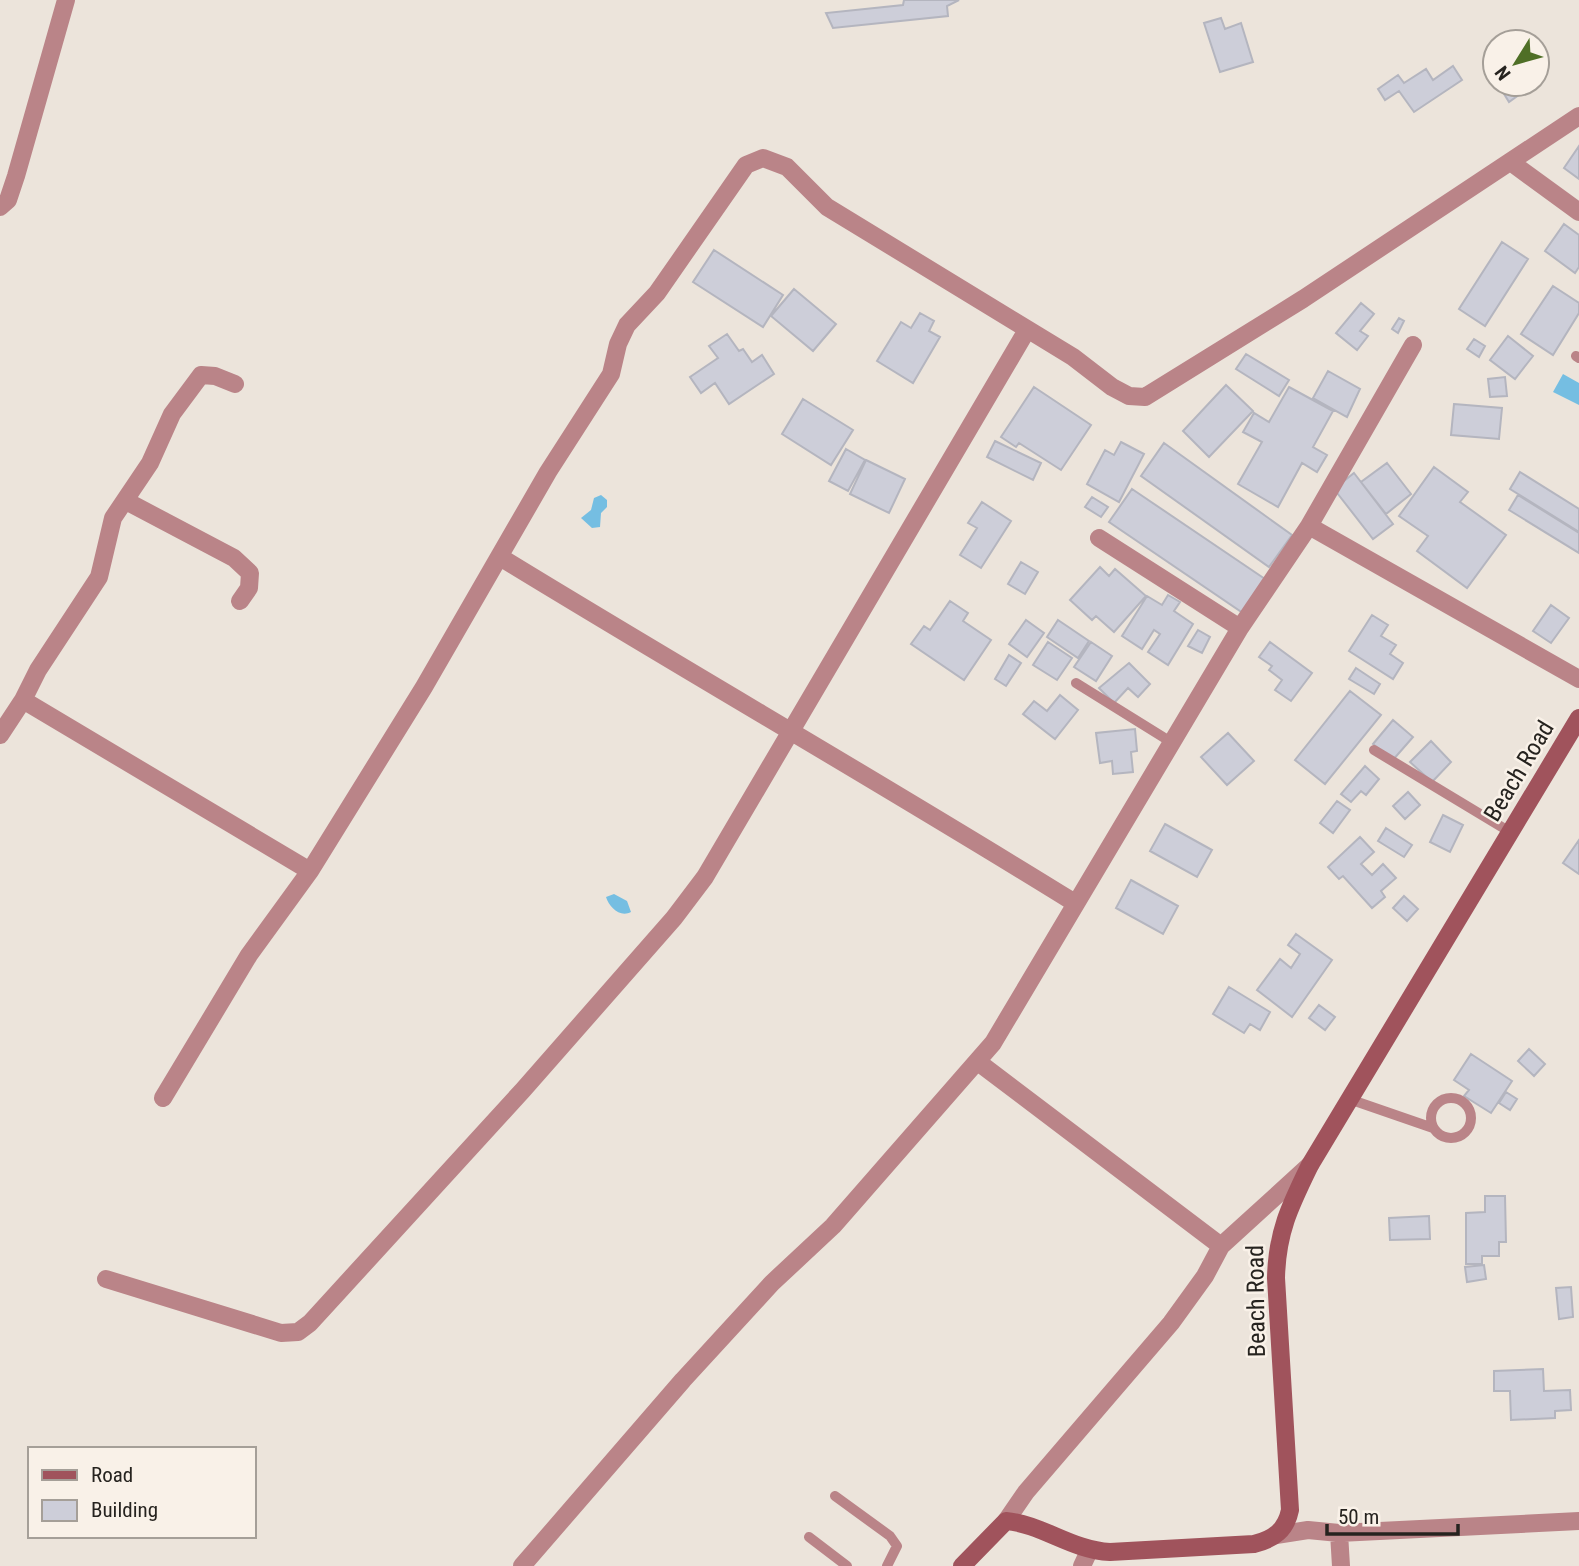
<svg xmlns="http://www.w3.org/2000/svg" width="1579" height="1566" viewBox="0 0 1579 1566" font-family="'Roboto Condensed',sans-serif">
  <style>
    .water { fill: #75bee2 }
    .building { fill: #cdced9; stroke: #b4b5bf; stroke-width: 2 }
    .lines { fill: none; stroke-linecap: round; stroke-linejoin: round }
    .lane { stroke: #ba8488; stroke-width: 10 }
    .street { stroke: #ba8488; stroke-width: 18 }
    .secondary { stroke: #a0535c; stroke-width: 18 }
    .labels { text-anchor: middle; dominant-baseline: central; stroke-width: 5; stroke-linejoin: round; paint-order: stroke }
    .street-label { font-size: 24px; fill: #26231f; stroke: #f9f1e8 }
  </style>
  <rect width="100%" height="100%" fill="#ece4db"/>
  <path class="water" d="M1563 374 1579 383V405L1553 392Z
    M601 495 607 500V507L601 513 600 527 592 528 581 518 591 510 594 498Z
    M614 894 627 901 631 912C620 918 609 907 606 897Z"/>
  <path class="building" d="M904 0H959L947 6 948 16 833 28 826 13 903 5Z
    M1221 18 1225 29 1241 23 1253 62 1220 72 1204 23Z
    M1453 66 1462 80 1414 112 1399 91 1385 100 1378 89 1398 75 1404 83 1426 69 1433 80Z
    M1498 84H1534L1509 102Z
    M1579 146V179L1564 168Z
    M1564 224 1579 235V267L1575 273 1545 251Z
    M1502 242 1528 259 1485 326 1459 309Z
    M714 250 783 295 763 327 693 282Z
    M1553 286 1579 303V313L1553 355 1521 334Z
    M794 289 836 324 813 351 771 316Z
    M1361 303 1374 314 1360 331 1368 336 1357 350 1336 333Z
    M920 313 934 321 929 331 940 337 913 383 877 361 901 322 911 328Z
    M1399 318 1404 321 1398 333 1392 329Z
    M727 334 739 351 743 349 752 362 762 355 774 374 729 404 715 383 701 393 690 377 718 358 709 346Z
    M1508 336 1533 356 1515 379 1490 360Z
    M1474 339 1485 346 1479 357 1467 349Z
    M1246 354 1289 380 1279 396 1236 369Z
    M1328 371 1360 389 1347 417 1313 398Z
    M1505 377 1507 396 1490 397 1488 379Z
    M1226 385 1253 411 1209 457 1183 431Z
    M1034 387 1091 425 1061 470 1019 443 1016 447 1001 437Z
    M1289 387 1333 411 1313 447 1327 455 1317 472 1302 463 1278 507 1238 484 1262 442 1243 432 1254 413 1269 422Z
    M803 399 853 430 831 465 782 434Z
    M1454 404 1502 408 1499 439 1451 435Z
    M995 441 1041 463 1033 480 987 457Z
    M1121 442 1144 454 1119 502 1087 484 1105 450 1114 455Z
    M1164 443 1292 535 1269 567 1141 476Z
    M846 449 865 460 848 491 829 481Z
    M866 460 905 479 889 513 850 494Z
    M1387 463 1411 494 1386 514 1361 482Z
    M1434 467 1468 492 1460 502 1506 535 1467 588 1417 551 1428 536 1399 516Z
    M1520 472 1579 509V532L1510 489Z
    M1354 473 1393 524 1373 539 1334 489Z
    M1132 489 1265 579 1243 613 1109 522Z
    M1518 495 1579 533V553L1509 510Z
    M1092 497 1108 507 1101 517 1085 507Z
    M982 502 1011 521 981 568 960 555 977 528 968 523Z
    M1021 562 1038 572 1025 594 1008 584Z
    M1100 567 1109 576 1115 569 1146 596 1114 632 1096 616 1092 620 1070 600Z
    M1168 595 1180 602 1174 611 1193 624 1168 665 1148 652 1160 634 1154 630 1142 649 1122 636 1147 596 1162 605Z
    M950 601 968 613 963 621 991 640 964 680 911 644 924 626 930 630Z
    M1551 605 1569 618 1551 643 1533 631Z
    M1372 615 1388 625 1381 636 1396 645 1390 654 1403 663 1393 679 1349 651Z
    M1026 620 1044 633 1027 657 1009 644Z
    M1058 620 1089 641 1078 658 1047 637Z
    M1198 630 1210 637 1202 653 1188 646Z
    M1048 642 1072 658 1057 680 1033 665Z
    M1091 642 1112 656 1096 681 1074 667Z
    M1270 642 1312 673 1291 701 1275 690 1282 680 1269 670 1272 666 1259 657Z
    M1009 655 1021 663 1006 686 995 679Z
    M1129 663 1150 684 1138 697 1128 688 1114 703 1099 688Z
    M1356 668 1380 684 1374 694 1349 679Z
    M1350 691 1381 715 1325 784 1295 760Z
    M1060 695 1078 710 1055 739 1023 714 1034 701 1047 711Z
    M1393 720 1413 737 1392 761 1373 744Z
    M1135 729 1137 751 1131 752 1133 772 1113 774 1112 761 1100 763 1096 733Z
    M1228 733 1254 761 1227 785 1201 757Z
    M1431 741 1451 762 1432 782 1410 762Z
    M1365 766 1379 779 1366 795 1361 791 1351 802 1341 794Z
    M1408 792 1420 805 1405 819 1393 806Z
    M1337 801 1350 810 1333 833 1320 823Z
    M1443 815 1463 825 1450 852 1430 842Z
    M1165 824 1212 850 1197 877 1150 851Z
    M1386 828 1412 845 1404 857 1378 841Z
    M1360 837 1374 852 1361 864 1372 875 1383 864 1396 878 1381 891 1385 897 1372 908 1343 876 1339 879 1328 867Z
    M1579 840V874L1563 863Z
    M1131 880 1178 906 1163 934 1116 908Z
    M1404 896 1418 909 1407 921 1393 908Z
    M1296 934 1332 960 1292 1017 1257 990 1280 959 1291 968 1300 954 1288 945Z
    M1229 987 1270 1012 1260 1030 1250 1024 1244 1033 1213 1014Z
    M1319 1005 1335 1017 1325 1030 1309 1018Z
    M1529 1049 1545 1064 1534 1076 1518 1061Z
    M1471 1054 1512 1081 1491 1113 1464 1096 1469 1090 1454 1080Z
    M1506 1092 1517 1099 1510 1110 1499 1103Z
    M1485 1196H1505L1506 1242H1499V1256H1482V1264H1466V1213L1485 1212Z
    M1429 1216 1430 1239 1390 1240 1389 1218Z
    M1484 1265 1486 1279 1467 1282 1465 1267Z
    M1571 1287 1573 1317 1559 1319 1556 1288Z
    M1543 1369 1544 1391 1570 1390 1571 1410 1555 1411V1418L1511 1420 1510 1391H1494V1371Z"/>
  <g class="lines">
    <path class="lane" d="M1576 356 1579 358
      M1076 683 1171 742
      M1374 750 1510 832
      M1431 1118a20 20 0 1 1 40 0a20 20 0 1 1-40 0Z
      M1349 1099 1433 1128
      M835 1496 890 1536 897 1546 887 1566
      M809 1537 847 1566"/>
    <path class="street" d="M1512 163 1579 212
      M0 207 8 200 16 176 66 0
      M126 501 234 558 250 573 249 588 240 601
      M1309 526 1579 679
      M1099 538 1240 628
      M500 557C691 674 885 785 1075 903
      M23 700 38 670 99 577 113 518 150 463 172 414 201 375 215 376 235 384
      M0 735 23 700 310 871
      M978 1062 1221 1246
      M163 1098 249 955 310 871 424 687 548 472 611 374 618 344 627 325 657 293 746 165 763 158 787 167 827 207 1073 357 1112 387 1129 396 1145 397 1303 299 1579 116
      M106 1279 281 1333 298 1332 310 1323 523 1090 674 918 705 877 1027 330
      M1006 1521 1026 1492 1171 1323 1205 1276 1221 1246 1310 1165
      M1339 1533 1341 1566
      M1276 1535 1308 1530 1339 1533 1579 1521
      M522 1566 683 1380 772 1283 833 1226 993 1043 1240 628 1309 526 1413 345
      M1082 1566 1089 1551"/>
    <path class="secondary" d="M962 1566 1006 1521C1042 1524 1071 1550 1110 1552L1254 1544C1274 1539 1286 1530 1290 1510L1276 1278C1277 1232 1290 1206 1310 1165L1579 718"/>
  </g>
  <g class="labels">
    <g class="street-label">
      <text transform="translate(1519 771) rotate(-59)">Beach Road</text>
      <text transform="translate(1256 1301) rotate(-91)">Beach Road</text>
    </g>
  </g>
  <rect x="28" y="1447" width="228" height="91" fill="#f9f1e8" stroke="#a59f98" stroke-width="2"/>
  <rect x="42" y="1470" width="35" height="10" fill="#a0535c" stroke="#a59f98" stroke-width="2"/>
  <text x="91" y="1482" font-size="21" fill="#26231f">Road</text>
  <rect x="42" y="1500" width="35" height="21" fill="#cdced9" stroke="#a59f98" stroke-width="2"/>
  <text x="91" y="1517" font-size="21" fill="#26231f">Building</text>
  <g transform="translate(1516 63) rotate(233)"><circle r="33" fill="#f9f1e8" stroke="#a59f98" stroke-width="2"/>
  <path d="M0-5L12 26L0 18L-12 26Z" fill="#4f6f26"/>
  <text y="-10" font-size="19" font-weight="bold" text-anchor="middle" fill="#26231f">N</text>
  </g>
  <path d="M1327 1524v10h131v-10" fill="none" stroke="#26231f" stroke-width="3.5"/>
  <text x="1338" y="1524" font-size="21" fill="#26231f" stroke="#f9f1e8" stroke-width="5" paint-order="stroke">50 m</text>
</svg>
